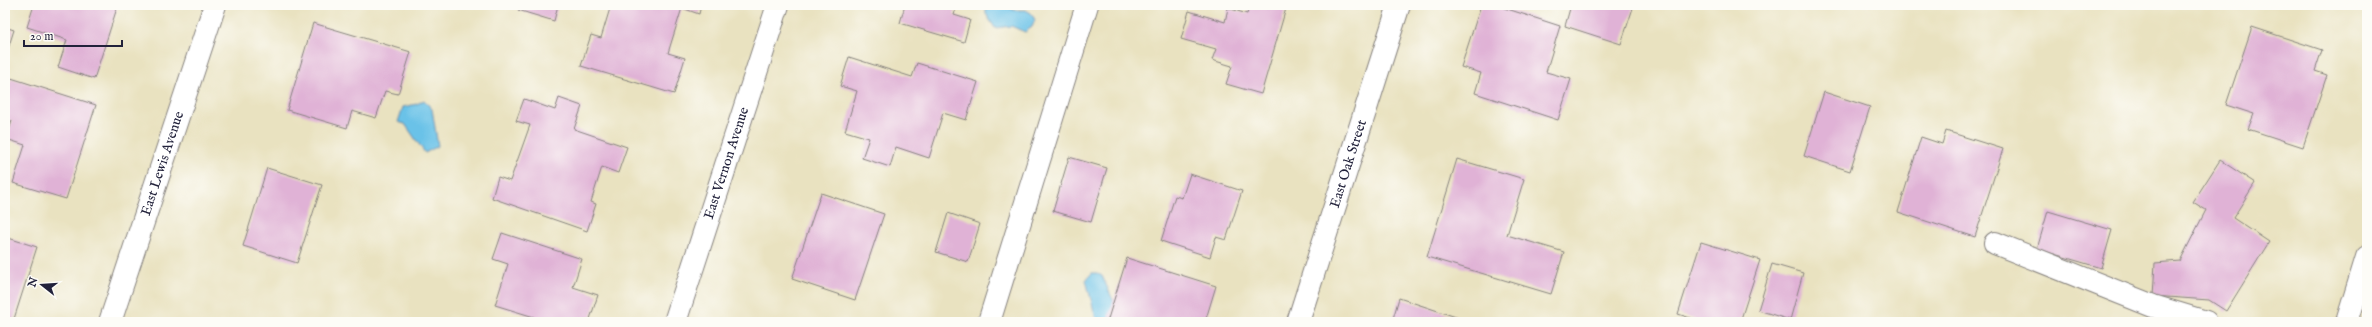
<svg xmlns="http://www.w3.org/2000/svg" width="2372" height="327" viewBox="0 0 2372 327" font-family="'IM FELL English',serif">
  <style>
    .water { fill: #6ac2e8; stroke: #467292 }
    .building { fill: #e0b2d6 }
    .lines { fill: none; stroke-linecap: round; stroke-linejoin: round }
    .minor-casing { stroke: #86827e; stroke-width: 24 }
    .minor { stroke: #fff; stroke-width: 22 }
    .labels { text-anchor: middle; dominant-baseline: central; stroke-width: 3.5; stroke-linejoin: round; paint-order: stroke }
    .street-label { font-size: 14px; fill: #22223b; stroke: #fdfcf7 }
  </style>
  <rect width="100%" height="100%" fill="#fdfcf7"/>
  <filter id="ink" filterUnits="userSpaceOnUse"><feTurbulence type="fractalNoise" baseFrequency=".025" numOctaves="2"/><feDisplacementMap in="SourceGraphic" scale="8" xChannelSelector="R" yChannelSelector="G"/><feConvolveMatrix kernelMatrix="1 2 1 2 8 2 1 2 1" color-interpolation-filters="sRGB"/></filter>
  <filter id="wash" filterUnits="userSpaceOnUse"><feTurbulence type="fractalNoise" baseFrequency=".012" numOctaves="4" result="noise"/><feDisplacementMap in="SourceGraphic" scale="16" xChannelSelector="R" yChannelSelector="G"/><feGaussianBlur stdDeviation="0.9" result="paint"/><feColorMatrix in="noise" values="0 0 0 0 0 0 0 0 0 0 0 0 0 0 0 0 0 1.4 0 .05"/><feComposite in="paint" operator="in"/></filter>
  <g filter="url(#wash)">
    <rect width="100%" height="100%" fill="#e9e2c0"/>
    <path class="water" d="M986 5H1005L1014 10H1026L1031 13 1035 20 1032 27 1025 32 1011 26 995 28 986 14Z
      M424 100 432 109 438 146 425 153 405 124 398 122 403 107 417 104Z
      M1092 273H1097L1102 276 1115 304 1110 322H1098L1096 319 1086 280Z"/>
    <g id="blocks">
      <path class="building" d="M34 5H118L94 79 58 67 67 40 27 27Z
        M519 5H558L554 21 518 10Z
        M611 5H701L699 14 682 8 668 53 685 58 674 94 581 66 591 35 601 38Z
        M905 5H957L954 15 970 20 964 42 900 23Z
        M1250 5H1287L1261 94 1226 84 1232 66 1212 60 1216 49 1181 39 1189 11 1225 22 1228 8 1247 14Z
        M1481 5H1495L1560 26 1546 72 1571 79 1558 120 1475 93 1481 73 1461 67Z
        M1571 5H1634L1621 44 1565 26Z
        M313 23 411 52 398 94 385 91 376 118 352 111 347 128 287 110Z
        M5 27 14 30 6 55H5Z
        M2252 27 2322 50 2315 71 2327 75 2303 147 2248 129 2254 114 2226 105Z
        M849 57 912 77 917 63 978 82 966 120 943 113 929 158 896 147 890 167 862 158 869 138 845 131 857 91 840 86Z
        M11 78 96 105 66 199 13 183 25 145 6 139 12 121 5 119V98Z
        M1824 92 1870 107 1850 171 1804 156Z
        M559 98 582 106 574 129 627 147 618 173 602 167 591 202 596 204 587 231 492 198 498 177 510 181 530 125 516 121 524 99 555 110Z
        M1946 131 2003 149 1975 237 1898 212 1921 137 1942 144Z
        M1069 157 1107 168 1091 222 1053 211Z
        M1457 159 1524 179 1507 235 1564 252 1551 294 1427 257Z
        M2220 160 2255 183 2233 218 2269 242 2226 311 2209 300 2153 296 2155 263 2180 261 2206 210 2193 202Z
        M267 168 322 185 297 263 243 246Z
        M1190 174 1242 191 1226 240 1216 237 1210 257 1161 241 1175 196 1182 198Z
        M821 193 884 214 855 300 792 279Z
        M2048 211 2112 230 2101 268 2037 249Z
        M948 213 980 224 968 262 936 252Z
        M502 233 582 259 573 287 598 295 589 322H532L534 317 495 305 508 264 493 259Z
        M5 237 37 247 13 322H5Z
        M1701 242 1760 260 1740 322H1703L1678 314Z
        M1127 258 1216 286 1205 322H1107Z
        M1772 264 1803 273 1790 320 1758 310Z
        M1399 298 1465 320V322H1392Z"/>
    </g>
  </g>
  <g filter="url(#ink)">
    <use href="#blocks" fill-opacity="0" stroke="#86827e" stroke-width="1"/>
    <g class="lines">
      <defs>
        <g id="minor">
          <path d="M1995 243 2153 306 2206 322"/>
          <path id="s1" d="M110 322 215 5"/>
          <path id="s2" d="M675 322 778 5"/>
          <path d="M989 322 1087 5"/>
          <path id="s3" d="M1298 322 1399 5"/>
          <path d="M2347 322 2367 257"/>
        </g>
      </defs>
      <use href="#minor" class="minor-casing"/>
      <use href="#minor" class="minor"/>
    </g>
  </g>
  <g class="labels">
    <g class="street-label">
      <text stroke="none"><textPath href="#s1" startOffset="167">East Lewis Avenue</textPath></text>
      <text stroke="none"><textPath href="#s2" startOffset="167">East Vernon Avenue</textPath></text>
      <text stroke="none"><textPath href="#s3" startOffset="166">East Oak Street</textPath></text>
    </g>
  </g>
  <rect width="2372" height="327" fill="none" stroke="#fdfcf7" stroke-width="20"/>
  <g transform="translate(42 285) rotate(287)" stroke="#fdfcf7" stroke-width="3" paint-order="stroke">
  <path d="M0-3L7 15L0 10L-7 15Z" fill="#22223b"/>
  <text y="-6" font-size="11" font-weight="bold" text-anchor="middle" fill="#22223b">N</text>
  </g>
  <path d="M24 40v6h98v-6" fill="none" stroke="#22223b" stroke-width="2"/>
  <text x="30" y="40" font-size="12" fill="#22223b" stroke="#fdfcf7" stroke-width="3" paint-order="stroke">20 m</text>
</svg>
